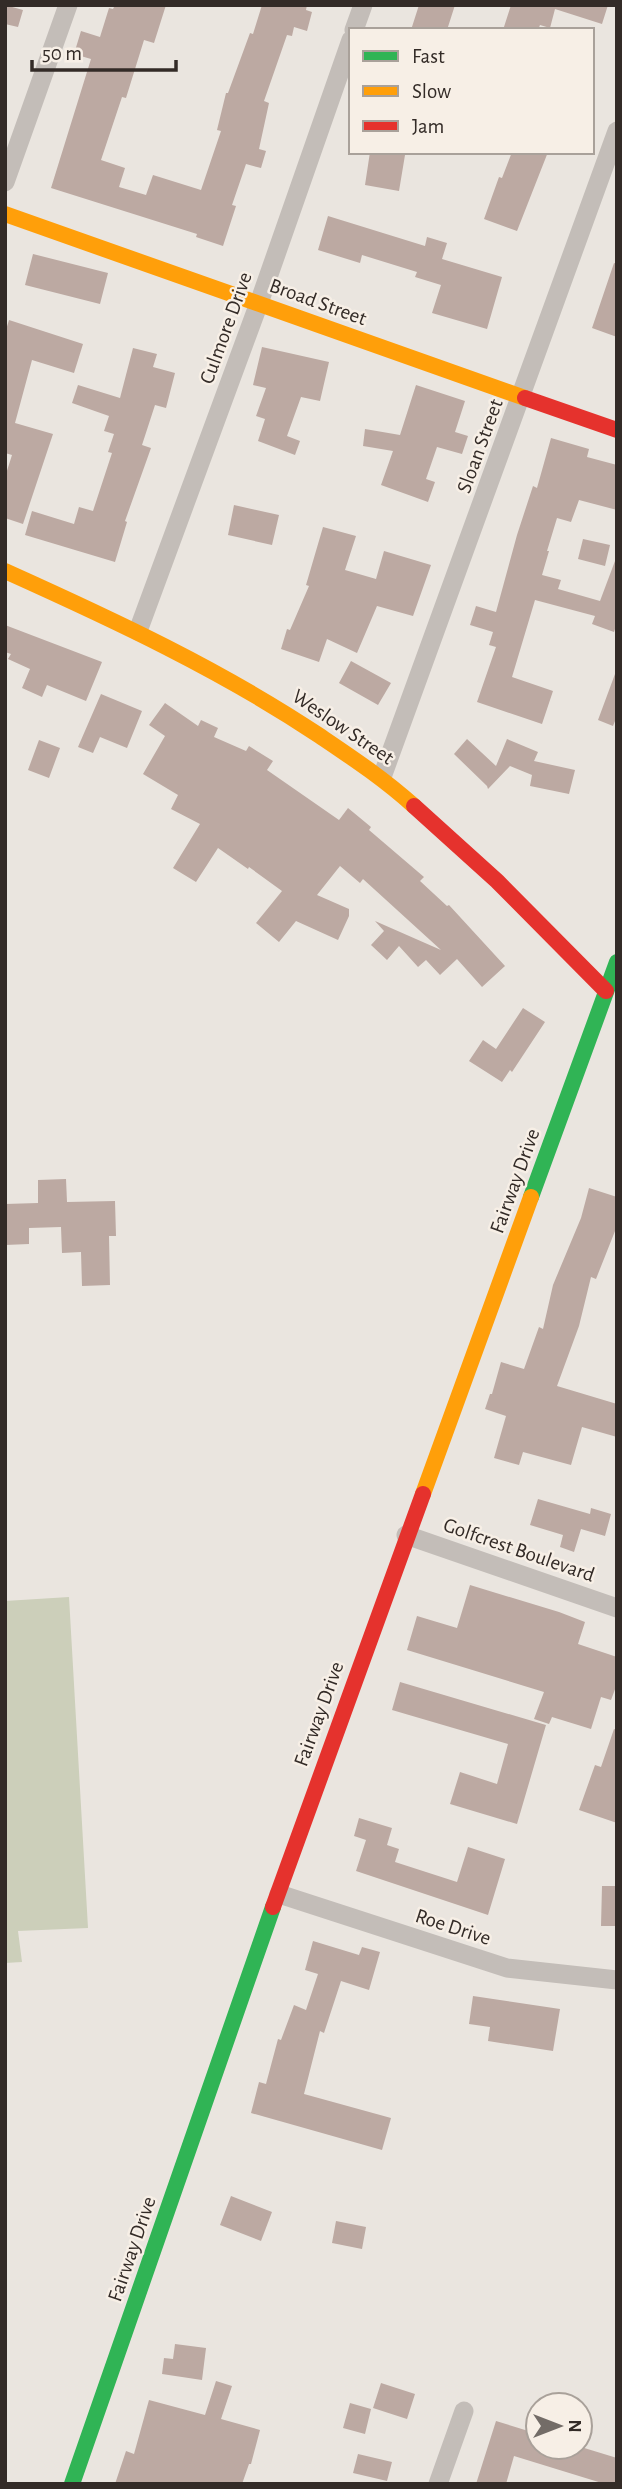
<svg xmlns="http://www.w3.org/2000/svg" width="622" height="2489" viewBox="0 0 622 2489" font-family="'Alegreya Sans',sans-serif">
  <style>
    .green { fill: #cccfba }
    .building { fill: #bca9a2 }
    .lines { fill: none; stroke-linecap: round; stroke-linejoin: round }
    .street { stroke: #c3bdb8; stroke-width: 19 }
    .fast { stroke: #30b455; stroke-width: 16 }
    .slow { stroke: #ff9f0a; stroke-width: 16 }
    .jam { stroke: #e5322d; stroke-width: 16 }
    .labels { text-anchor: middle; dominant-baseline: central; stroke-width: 5; stroke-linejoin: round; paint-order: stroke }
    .street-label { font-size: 21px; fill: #332b27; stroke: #f7efe6 }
  </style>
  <rect width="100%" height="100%" fill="#eae5df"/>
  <path class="green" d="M69 1597 88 1928 18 1931 22 1962 5 1963V1601Z"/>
  <path class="building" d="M5 5 23 10 18 27 5 24Z
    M115 5H166L154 43 144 40 126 98 122 97 101 160 125 168 119 187 146 195 153 175 201 190 221 131 217 130 226 93H228L250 33 253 34 262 5H307L306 10 312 12 307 31 294 27 292 36 287 35 264 101 269 103 259 149 266 151 261 168 246 164 232 205 236 206 223 246 196 237 197 234 51 188 91 59 74 54 81 31 100 37 109 8 113 9Z
    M419 5H455L447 30H411Z
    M511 5H608L602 24 555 9 550 28 540 25 538 30H503Z
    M370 152 405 155 399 191 365 185Z
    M512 152H548L517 231 484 219 499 177 502 178Z
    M328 216 425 246 427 237 447 243 442 259 502 277 487 329 432 313 441 285 415 277 417 272 362 255 360 263 318 250Z
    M33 254 108 273 100 304 25 285Z
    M614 263 617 264V337L592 328Z
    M9 320 83 344 74 373 32 360 15 423 53 434 23 524 5 518V477L12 455 5 453V333Z
    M262 347 329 362 320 401 301 397 287 436 300 441 295 455 258 441 265 419 256 416 266 388 253 385Z
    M133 348 157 354 153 367 175 373 166 408 155 405 142 445 151 448 125 521 127 522 115 562 25 535 32 511 74 524 79 507 93 511 112 453 108 452 114 434 104 431 109 416 72 403 78 385 120 398Z
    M416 385 465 401 455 432 468 436 462 454 437 447 426 479 435 482 428 502 381 485 393 451 363 446 365 429 400 435Z
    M551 438 589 449 587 457 617 465V510L579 500 571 522 557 518 547 551H549L542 575 561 580 558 589 600 601 615 561H617V623L614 632 592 624 595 616 535 600 512 677 553 691 542 724 477 702 496 647 489 645 493 632 470 625 476 606 496 612 517 535 533 486 537 488Z
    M234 505 279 515 272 545 228 535Z
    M323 527 356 536 345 570 376 579 384 551 431 565 413 616 377 606 357 653 327 639 319 662 281 649 287 629 290 630 309 586 306 585Z
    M583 539 610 545 605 566 578 559Z
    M5 625 102 662 86 701 47 685 42 697 22 688 30 669 8 659 11 654 5 652Z
    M351 661 391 683 378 705 339 683Z
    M615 674H617V716L613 726 598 720Z
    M101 694 142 711 127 748 100 737 93 753 78 747Z
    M165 703 198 726 201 720 218 728 214 737 246 751 249 746 273 761 267 770 339 820 348 808 371 827 369 830 424 877 420 881 447 906 449 905 505 966 482 987 457 959 440 975 426 960 418 967 399 946 387 960 371 945 384 931 375 921 441 950 363 879 360 883 340 866 317 895 349 909V916L338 940 296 921 279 942 256 923 282 891 249 867 248 869 218 848 196 882 173 868 200 824 171 809 178 795 143 774 165 736 149 725Z
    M467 739 496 766 507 739 538 752 534 761 575 770 569 794 530 786 532 775 510 766 488 789 487 786 454 754Z
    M39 740 60 748 49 778 28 770Z
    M523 1008 545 1022 512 1072 510 1070 502 1082 469 1061 483 1040 496 1049Z
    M66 1179 67 1202 115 1201 116 1236H109L110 1285 82 1286 81 1252 62 1253 61 1227 29 1228V1244L5 1245V1204L38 1203V1180Z
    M589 1188 617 1197V1226L596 1279 591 1277 579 1326 557 1386 617 1404V1437L582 1427 571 1465 523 1452 519 1465 494 1458 506 1416 485 1409 490 1394H492L501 1362 524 1369 539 1327 543 1329 553 1285 581 1218Z
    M538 1499 590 1514 591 1508 611 1514 605 1536 581 1529 574 1552 560 1547 563 1535 530 1525Z
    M470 1585 559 1612 585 1622 578 1644 617 1657V1684L611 1700 601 1697 591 1729 552 1717 549 1724 534 1719 544 1692 407 1650 417 1616 457 1628Z
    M400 1682 546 1725 517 1824 450 1804 460 1772 497 1784 508 1744 392 1710Z
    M614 1729 617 1730V1823L579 1810 595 1765 601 1767Z
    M359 1818 392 1828 387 1845 399 1849 395 1862 457 1882 468 1847 505 1859 488 1915 356 1871 366 1840 354 1836Z
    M602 1886H617V1926H601Z
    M313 1941 359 1955 362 1947 380 1952 369 1990 341 1981 324 2033 320 2031 304 2094 391 2118 382 2150 251 2113 259 2082 266 2084 278 2039 281 2040 294 2005 306 2010 318 1974 305 1970Z
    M473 1996 560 2009 553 2051 488 2041 490 2027 469 2024Z
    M231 2196 272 2212 261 2241 220 2225Z
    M336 2221 366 2227 362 2249 332 2243Z
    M175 2344 206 2348 202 2380 162 2374 164 2358 173 2359Z
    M216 2381 232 2386 221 2419 260 2430 251 2464H249L242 2484H115L126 2451 134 2454 149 2400 205 2415Z
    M381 2383 415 2394 407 2419 373 2408Z
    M350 2403 371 2409 365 2434 343 2428Z
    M496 2421 538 2434V2447H581L617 2458V2484H605L514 2456 506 2484H476Z
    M358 2454 392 2462 387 2481 353 2473Z"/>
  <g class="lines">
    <path class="street" d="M354 30 363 5
      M5 182 68 5
      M138 631 259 303 351 40
      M382 777 617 131
      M406 1535 617 1608
      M279 1894 507 1968 617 1980
      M438 2484 464 2411"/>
    <path class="fast" d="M531 1197 617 962
      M72 2484 273 1907"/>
    <path class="slow" d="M5 214 525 398
      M5 571C114 620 221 670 320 736 354 759 384 779 414 806
      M423 1494 531 1197"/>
    <path class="jam" d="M525 398 617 430
      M414 806 497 881 606 991
      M273 1907 423 1494"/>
  </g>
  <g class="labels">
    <g class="street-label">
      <text transform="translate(318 302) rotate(20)">Broad Street</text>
      <text transform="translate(226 328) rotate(-70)">Culmore Drive</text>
      <text transform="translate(480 446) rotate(-70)">Sloan Street</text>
      <text transform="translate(343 727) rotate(34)">Weslow Street</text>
      <text transform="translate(515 1181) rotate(-70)">Fairway Drive</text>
      <text transform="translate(519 1550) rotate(19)">Golfcrest Boulevard</text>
      <text transform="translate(319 1714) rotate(-70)">Fairway Drive</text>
      <text transform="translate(453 1927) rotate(18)">Roe Drive</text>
      <text transform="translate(132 2249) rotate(-71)">Fairway Drive</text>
    </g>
  </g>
  <rect width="622" height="2489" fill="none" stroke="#332b27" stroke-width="14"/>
  <rect x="349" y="28" width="245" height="126" fill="#f7efe6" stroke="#a9a19a" stroke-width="2"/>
  <rect x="363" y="51" width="35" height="10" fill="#30b455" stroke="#a9a19a" stroke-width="2"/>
  <text x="412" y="63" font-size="21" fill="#332b27">Fast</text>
  <rect x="363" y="86" width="35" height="10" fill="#ff9f0a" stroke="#a9a19a" stroke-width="2"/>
  <text x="412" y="98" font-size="21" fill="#332b27">Slow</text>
  <rect x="363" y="121" width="35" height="10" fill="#e5322d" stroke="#a9a19a" stroke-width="2"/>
  <text x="412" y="133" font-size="21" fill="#332b27">Jam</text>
  <g transform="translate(559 2426) rotate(90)"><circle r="33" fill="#f7efe6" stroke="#a9a19a" stroke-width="2"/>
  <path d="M0-5L12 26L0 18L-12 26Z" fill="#736c67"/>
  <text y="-10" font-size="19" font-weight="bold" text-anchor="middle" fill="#332b27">N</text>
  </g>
  <path d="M32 60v10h144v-10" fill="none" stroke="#332b27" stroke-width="3.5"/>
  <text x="42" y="60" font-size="21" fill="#332b27" stroke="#f7efe6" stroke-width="5" paint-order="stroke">50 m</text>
</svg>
